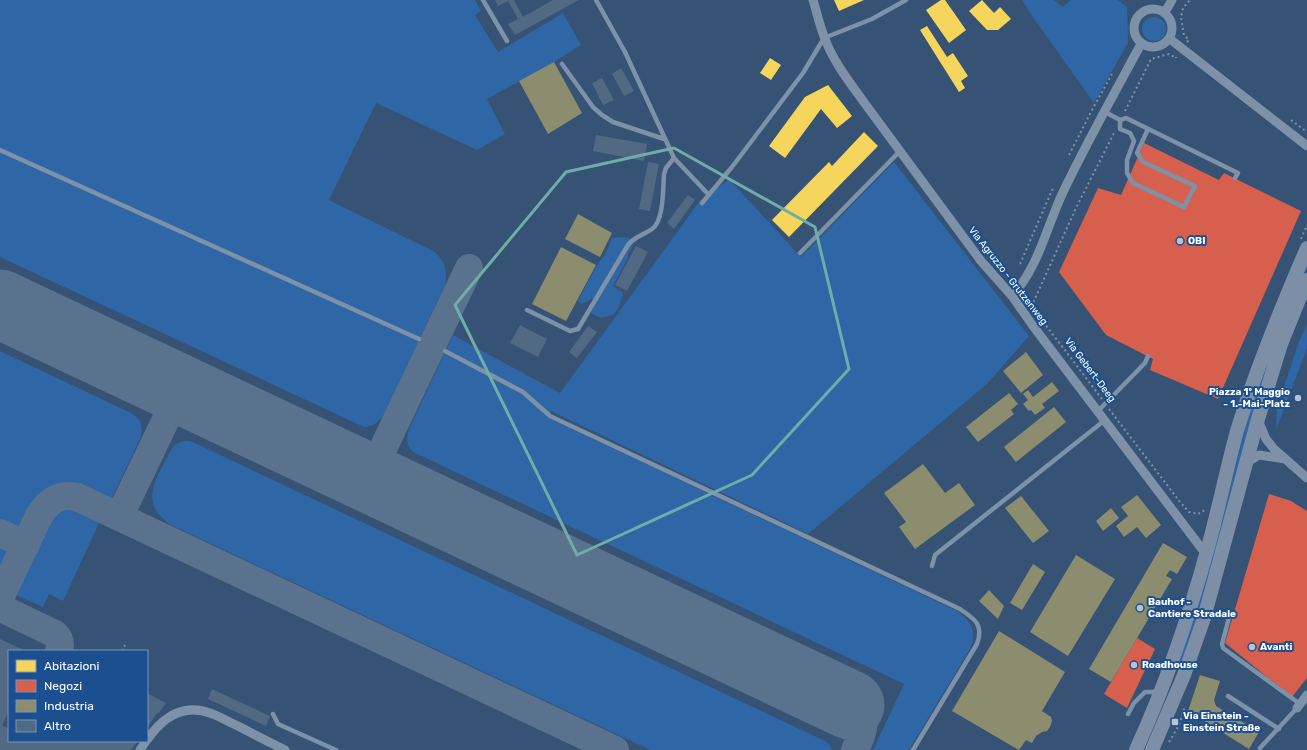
<svg xmlns="http://www.w3.org/2000/svg" width="1307" height="750" viewBox="0 0 1307 750" font-family="Rubik,sans-serif">
  <style>
    .green { fill: #2f66a5 }
    .homes { fill: #f6d55c }
    .shops { fill: #d6604d }
    .industry { fill: #8c8c6e }
    .lines { fill: none; stroke-linecap: round; stroke-linejoin: round }
    .taxiway { stroke: #5a728e; stroke-width: 28 }
    .runway { stroke: #5a728e; stroke-width: 69 }
    .building { fill: #526984 }
    .path { stroke: #7d92a8; stroke-width: 2; stroke-dasharray: 2 3; stroke-linecap: butt }
    .lane { stroke: #7d92a8; stroke-width: 4.5 }
    .street { stroke: #7d92a8; stroke-width: 9 }
    .primary { stroke: #7d8ea7; stroke-width: 14 }
    .marked { fill: none; stroke: #6fada8; stroke-width: 3; stroke-linejoin: round }
    .poi-dot { fill: #b9c2ce; stroke: #1b4f8f; stroke-width: 1.5 }
    .labels { text-anchor: middle; dominant-baseline: central; stroke-width: 4; stroke-linejoin: round; paint-order: stroke }
    .poi-label { font-size: 10px; font-weight: bold; fill: #fff; stroke: #1b4f8f; text-anchor: start }
    .street-label { font-size: 10px; fill: #fff; stroke: #1b4f8f }
  </style>
  <rect width="100%" height="100%" fill="#365274"/>
  <path class="green" d="M0 0H475L481 11 475 15 498 52 563 13 581 45 554 62 487 99 505 134 477 150 376 103 329 200 433 251C445 260 448 271 445 285L384 415C378 422 373 427 364 427L0 257Z
    M1022 0H1054L1063 7 1071 0H1118L1127 7 1128 43 1094 103 1030 13Z
    M1142 29a12 12 0 1 1 24 0a12 12 0 1 1-24 0Z
    M894 162 1029 336 987 384 808 534 551 411 547 417 959 612C972 624 977 631 970 649L909 750H873L904 684 415 453C406 447 406 438 409 429L453 335 560 393 699 202 729 179 801 257Z
    M619 237 629 238 633 244 632 248 628 253V258L613 286 622 292 623 295 621 300 619 307 613 315 601 318 592 314 589 306 593 300 592 299 582 304 578 301 597 265 606 253 612 238Z
    M1307 264V269L1282 327 1204 596 1179 670 1177 669 1215 546 1246 426 1260 377Z
    M1307 324V348L1276 430 1277 408 1300 339Z
    M0 351 131 413C141 419 143 426 141 437L109 504C91 495 69 480 48 494 45 496 42 499 39 502L3 577 0 576Z
    M184 441H190L197 444 825 741 829 744 832 750H650L171 525C136 501 158 477 172 448L176 444Z
    M74 502 102 517 63 601 49 594 43 607 11 593 48 515C56 506 62 503 74 502Z"/>
  <path class="homes" d="M834 0H864L839 11Z
    M941 0H945L966 30 949 43 926 10Z
    M982 0 994 13 1000 7 1011 19 998 30H987L969 11Z
    M927 26 947 57 953 53 968 76 961 81 965 88 959 92 920 30Z
    M770 58 781 65 771 80 760 73Z
    M828 85 852 116 837 128 821 109 785 158 769 146 805 97Z
    M864 132 878 146 789 237 772 220 829 162 832 166Z"/>
  <path class="shops" d="M1144 143 1219 180 1224 173 1301 211 1218 399 1150 370 1153 359 1106 335 1059 272 1098 188 1121 195Z
    M1269 494 1291 501 1307 511V678L1292 697 1225 643Z
    M1137 638 1155 649 1127 708 1104 694Z"/>
  <path class="industry" d="M554 62 582 113 548 134 519 81Z
    M578 214 612 233 600 257 565 239Z
    M561 247 596 265 566 321 532 304Z
    M1026 352 1043 375 1021 393 1003 371Z
    M1052 382 1059 391 1042 404 1045 408 1035 415 1031 410 1029 411 1023 404 1028 400 1023 394 1028 390 1033 397Z
    M1009 393 1018 404 1011 410 1014 414 978 442 966 427Z
    M1054 407 1066 422 1016 462 1004 447Z
    M923 464 945 493 959 483 975 505 915 549 899 527 906 522 884 493Z
    M1137 495 1161 525 1146 538 1137 527 1124 537 1116 526 1128 516 1121 507Z
    M1021 496 1049 531 1033 543 1005 508Z
    M1111 508 1119 518 1103 531 1096 521Z
    M1163 543 1187 557 1177 574 1170 570 1166 576 1172 579 1111 682 1089 669Z
    M1076 555 1115 579 1068 656 1030 632Z
    M1033 564 1045 572 1022 610 1010 603Z
    M989 590 1004 606 998 619 979 601Z
    M999 631 1065 672 1042 711 1051 717 1052 721 1050 727 1047 731 1042 732 1036 736 1032 743 1026 740 1019 750 952 711Z
    M1200 675 1220 681 1214 700 1216 706 1259 732 1249 749 1188 711Z"/>
  <g class="lines">
    <path class="taxiway" d="M153 376C167 386 175 393 170 411
      M369 478 469 268
      M108 511C114 513 119 513 123 509L170 411C183 395 193 398 211 404
      M0 533 26 545
      M0 598 39 516C48 501 59 493 77 497L615 750
      M0 605 3 609 55 634C60 639 61 644 59 651
      M850 705C871 717 863 732 855 750"/>
    <path class="runway" d="M0 304 850 705"/>
  </g>
  <path class="building" d="M495 0H514L523 17 553 0H579L515 35 508 24 518 19 508 1 498 6Z
    M621 68 634 91 624 96 612 74Z
    M602 78 614 100 603 105 592 83Z
    M596 135 647 144 644 161 593 151Z
    M648 162 659 164 650 211 639 209Z
    M688 195 695 200 674 229 667 223Z
    M636 246 648 252 627 291 615 285Z
    M520 325 547 339 538 357 510 343Z
    M588 326 597 332 577 358 569 352Z
    M0 639 26 651H9V711L2 726 9 728V741H138L131 750H0Z
    M212 689 270 716 266 726 208 699Z
    M147 693 166 703 159 713H157L147 728Z"/>
  <g class="lines">
    <path class="path" d="M1187 42 1189 40 1184 35 1181 17 1183 8 1190 0
      M1125 111 1151 59 1169 54 1176 58V57
      M1291 120 1307 132
      M1069 155 1092 110 1112 74
      M1301 239 1307 225
      M1020 264 1053 188
      M1102 399 1035 311 1033 307V303L1076 208 1114 133
      M1109 409 1180 502 1189 512 1198 514 1205 510
      M122 651 125 645
      M1169 742 1179 725 1185 706"/>
    <path class="lane" d="M483 0 507 41
      M596 0 625 52 674 158 709 195
      M562 64 593 107 602 115 613 122 664 139
      M1105 112 1120 120 1126 118 1238 173 1235 178
      M1120 120V129L1130 133 1134 141 1127 160V173L1133 183 1184 207 1195 186 1143 162 1137 153 1148 129
      M0 150 419 339
      M702 203 732 167 803 73 824 38 872 19 906 0
      M800 253 900 151
      M527 310 570 331 578 329 628 245C635 236 644 235 652 229 664 221 663 188 664 174L666 168 674 158
      M445 351 523 392 550 416 960 609C975 619 984 625 977 644L913 750
      M1098 411 1145 363 1148 356
      M932 566 935 555 1105 420
      M1234 613 1230 614 1222 644 1223 648 1300 704
      M1228 696 1279 729
      M273 714 278 724 336 750
      M1128 714 1134 703 1145 692H1159
      M1260 748 1297 708"/>
    <path class="street" d="M813 0C817 13 820 27 825 39 834 63 851 84 866 105L981 261 1012 296 1033 326 1202 549 1207 551
      M1134 28a19 19 0 1 1 38 0a19 19 0 1 1-38 0Z
      M1165 12 1172 0
      M1170 39 1307 146
      M1012 296C1039 267 1047 225 1064 190 1088 140 1115 92 1141 44
      M1258 420 1266 439 1274 449 1307 478
      M1246 463 1259 455 1285 459
      M1297 708 1307 695
      M147 740C162 718 182 703 210 713 219 716 229 722 238 726 253 734 269 742 285 750
      M140 750 146 741"/>
    <path class="primary" d="M1136 750C1165 686 1188 620 1207 551 1218 512 1226 471 1237 431 1256 369 1281 308 1307 248
      M1152 750 1184 675 1204 618 1258 419 1281 344 1307 280"/>
  </g>
  <path class="marked" d="M674 148 815 227 849 369 752 475 577 555 455 305 566 172Z"/>
  <g class="poi-dot">
    <circle cx="1180" cy="241" r="4"/>
    <circle cx="1298" cy="398" r="4"/>
    <circle cx="1140" cy="608" r="4"/>
    <circle cx="1252" cy="647" r="4"/>
    <circle cx="1134" cy="665" r="4"/>
    <rect x="1171" y="718" width="8" height="8" rx="2"/>
  </g>
  <g class="labels">
    <g class="poi-label">
      <text x="1188" y="241">OBI</text>
      <text x="1290" y="392" text-anchor="end">Piazza 1º Maggio<tspan x="1290" dy="12">- 1.-Mai-Platz</tspan></text>
      <text x="1148" y="602">Bauhof -<tspan x="1148" dy="12">Cantiere Stradale</tspan></text>
      <text x="1260" y="647">Avanti</text>
      <text x="1142" y="665">Roadhouse</text>
      <text x="1183" y="716">Via Einstein -<tspan x="1183" dy="12">Einstein Straße</tspan></text>
    </g>
    <g class="street-label">
      <text transform="translate(1008 276) rotate(52)">Via Agruzzo - Grutzenweg</text>
      <text transform="translate(1090 370) rotate(53)">Via Gebert-Deeg</text>
    </g>
  </g>
  <rect x="8" y="650" width="140" height="92" fill="#1b4f8f" stroke="#7695bc"/>
  <rect x="16" y="660" width="20" height="12" fill="#f6d55c" stroke="#7695bc"/>
  <text x="44" y="670" font-size="12" fill="#ffffff">Abitazioni</text>
  <rect x="16" y="680" width="20" height="12" fill="#d6604d" stroke="#7695bc"/>
  <text x="44" y="690" font-size="12" fill="#ffffff">Negozi</text>
  <rect x="16" y="700" width="20" height="12" fill="#8c8c6e" stroke="#7695bc"/>
  <text x="44" y="710" font-size="12" fill="#ffffff">Industria</text>
  <rect x="16" y="720" width="20" height="12" fill="#526984" stroke="#7695bc"/>
  <text x="44" y="730" font-size="12" fill="#ffffff">Altro</text>
</svg>
